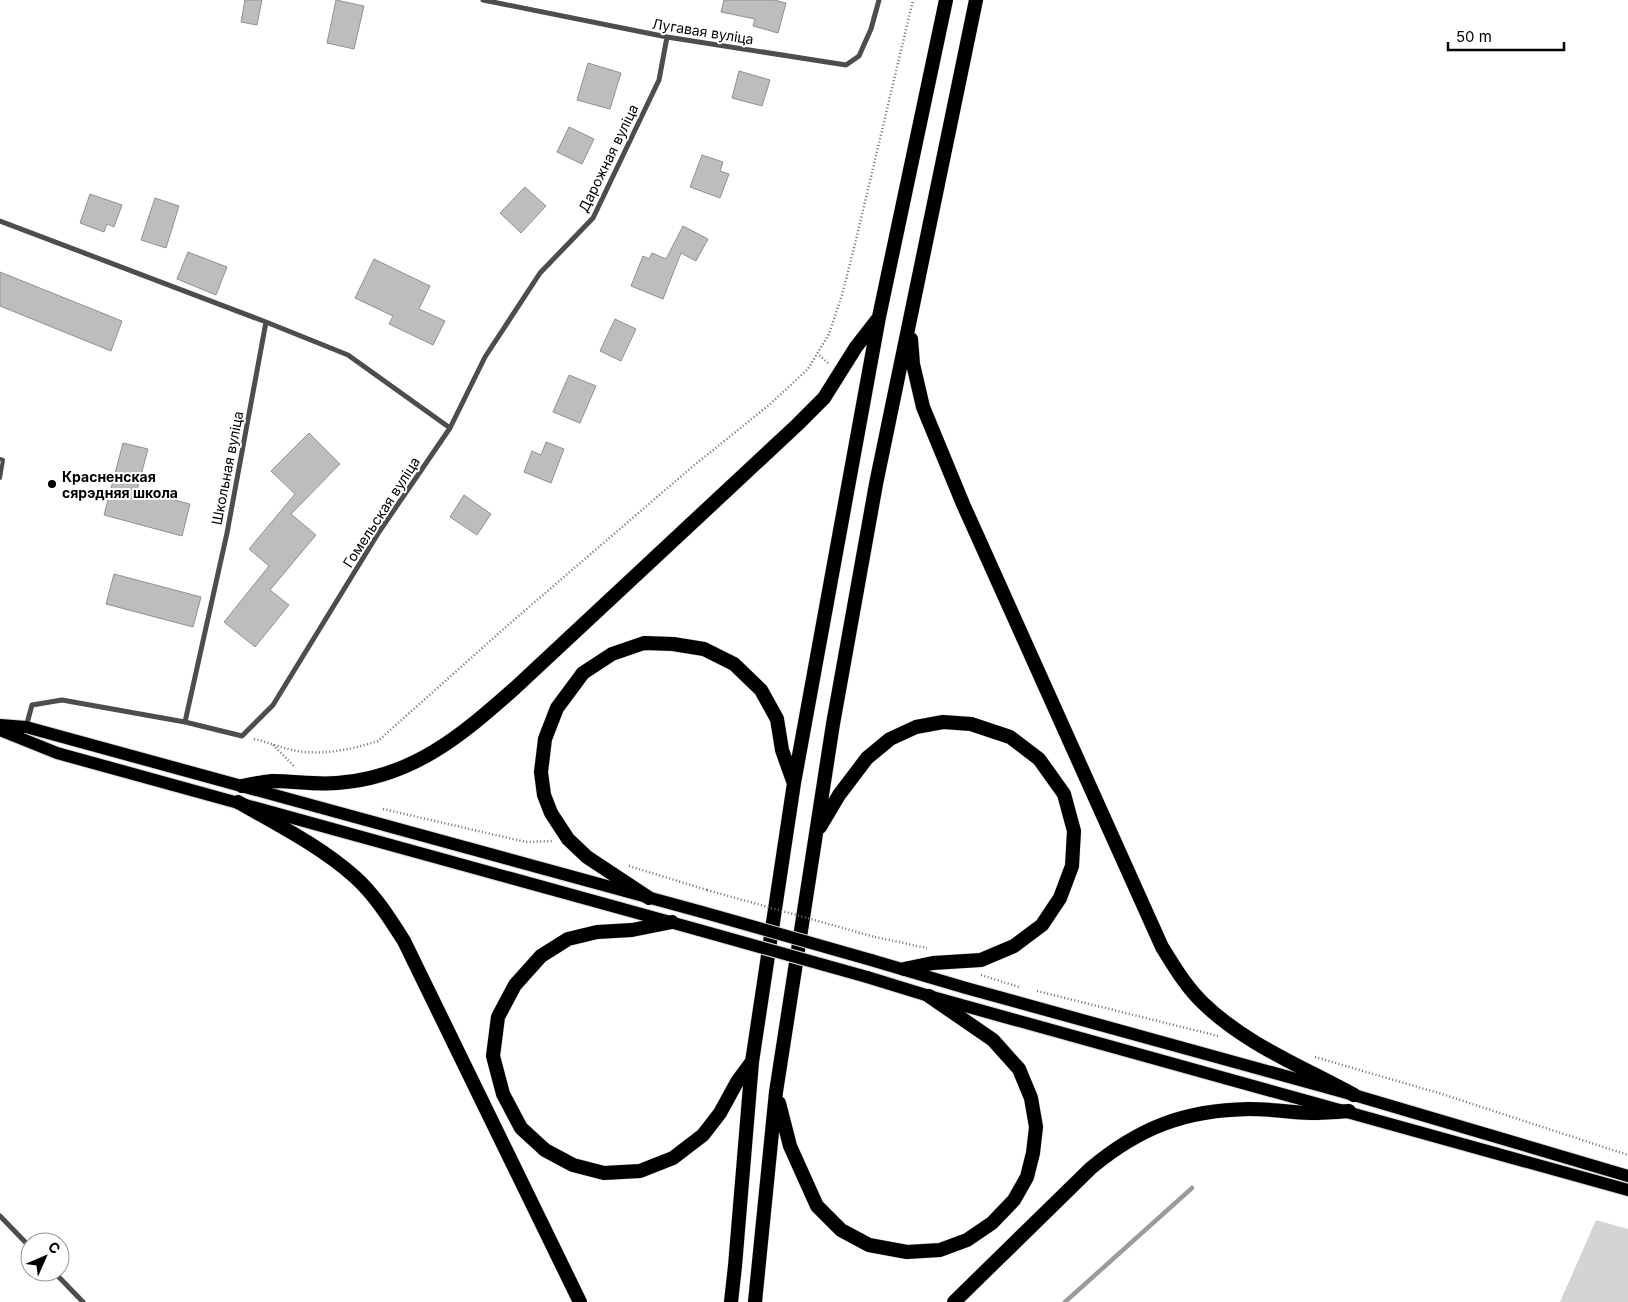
<svg xmlns="http://www.w3.org/2000/svg" width="1628" height="1302" viewBox="0 0 1628 1302" font-family="Inter,sans-serif">
  <style>
    .green { fill: #d4d4d4 }
    .lines { fill: none; stroke-linecap: round; stroke-linejoin: round }
    .stream { stroke: #9b9b9b; stroke-width: 4.5 }
    .building { fill: #bdbdbd; stroke: #919191 }
    .primary-casing { stroke: #dbdbdb; stroke-width: 14 }
    .trunk-casing { stroke: #dbdbdb; stroke-width: 15 }
    .path { stroke: #6f6f6f; stroke-width: 2.5; stroke-dasharray: 1 2.5; stroke-linecap: butt }
    .service { stroke: #4d4d4d; stroke-width: 4 }
    .minor { stroke: #4d4d4d; stroke-width: 5 }
    .primary { stroke: #000; stroke-width: 12 }
    .trunk { stroke: #000; stroke-width: 14 }
    .primary-bridge-casing { stroke: #dbdbdb; stroke-width: 14; stroke-linecap: butt }
    .path-bridge { stroke: #6f6f6f; stroke-width: 2.5; stroke-dasharray: 1 2.5; stroke-linecap: butt }
    .primary-bridge { stroke: #000; stroke-width: 12 }
    .poi-dot { fill: #000; stroke: #fff; stroke-width: 2 }
    .labels { text-anchor: middle; dominant-baseline: central; stroke-width: 4; stroke-linejoin: round; paint-order: stroke }
    .street-label { font-size: 14px; fill: #000; stroke: #fff }
    .poi-label { font-size: 14px; font-weight: bold; fill: #000; stroke: #fff; text-anchor: start }
  </style>
  <rect width="100%" height="100%" fill="#fff"/>
  <path class="green" d="M1596 1220 1628 1229V1302H1560Z"/>
  <g class="lines">
    <path class="stream" d="M1065 1302 1192 1188"/>
  </g>
  <path class="building" d="M245 0H262L257 25 241 22Z
    M336 0 364 6 354 49 327 43Z
    M724 0H774L786 3 778 33 753 26 755 19 721 12Z
    M588 63 621 73 610 109 577 100Z
    M739 71 770 80 762 106 732 98Z
    M569 127 594 139 582 164 557 152Z
    M702 155 723 162 720 171 729 174 720 198 690 187Z
    M525 187 546 206 521 233 500 213Z
    M90 194 122 205 114 227 107 224 104 232 80 223Z
    M155 198 179 206 166 248 141 240Z
    M683 226 708 239 696 261 681 253 663 299 631 286 643 256 649 259 652 253 666 259Z
    M188 252 227 267 216 295 177 279Z
    M374 259 430 286 419 309 445 321 433 345 389 324 393 316 355 298Z
    M0 272 122 321 111 351 0 306Z
    M615 319 636 329 621 361 600 351Z
    M569 375 596 386 580 423 553 412Z
    M309 433 340 464 291 514 316 535 270 590 289 605 255 647 224 622 269 566 249 549 295 494 271 471Z
    M546 442 564 449 551 483 524 472 532 451 541 455Z
    M123 443 148 449 137 490 190 504 182 536 104 515Z
    M464 495 491 514 477 535 450 517Z
    M114 574 201 597 193 627 106 604Z"/>
  <g class="lines">
    <defs>
      <path id="primary" d="M0 725 26 727 702 912
        M0 730 57 753 699 930
        M871 960 966 988 1354 1095 1628 1176
        M867 977 929 996 1628 1190"/>
      <path id="trunk" d="M911 339 913 364 923 407 963 504 1162 947C1174 966 1186 987 1203 1003 1245 1044 1303 1067 1354 1095
        M242 786C252 784 262 782 272 781 294 781 315 785 337 783 412 778 462 735 515 688L797 425 824 398 856 347 877 320
        M238 802C278 825 320 846 355 877 375 895 390 919 404 941L580 1302
        M820 827 839 795 867 758 890 739 916 727 943 722 971 724 1010 737 1039 759 1064 794 1074 831 1072 866 1060 898 1042 925 1014 946 981 960 933 963 904 969
        M649 898 587 857 568 839 551 813 544 795 541 772 545 739 557 708 583 673 612 654 644 643 673 644 704 649 734 664 761 690 777 719 782 750 793 781
        M672 922 632 930 597 932 568 939 541 956 515 985 498 1017 493 1056 503 1094 521 1128 545 1150 573 1165 604 1173 640 1171 673 1158 703 1135 720 1113 737 1082 751 1063
        M779 1103 790 1146 817 1206 841 1230 869 1245 907 1252 940 1250 967 1240 992 1223 1014 1200 1027 1177 1033 1153 1036 1127 1031 1098 1019 1069 993 1040 929 996
        M731 1302 735 1266 752 1062 794 783 879 317 946 0
        M755 1302 776 1092 833 724 876 484 976 0
        M954 1302 1091 1168C1140 1127 1186 1110 1249 1109 1269 1109 1290 1112 1310 1113 1323 1113 1336 1112 1349 1111"/>
    </defs>
    <use href="#primary" class="primary-casing"/>
    <use href="#trunk" class="trunk-casing"/>
    <path class="path" d="M817 353 829 364
      M254 739C267 742 279 747 292 750 321 756 350 750 378 741L508 625 692 467 769 405 808 369 829 334 842 295 855 244 913 0
      M273 745 295 767
      M383 809 526 842 552 841
      M629 866 707 890
      M875 937 927 948
      M981 975 1019 987
      M1037 991 1218 1036
      M1315 1057 1442 1094 1628 1155"/>
    <path class="service" d="M0 459 3 460 0 478"/>
    <path class="minor" d="M483 0 667 37 846 65 859 56 871 29 879 0
      M0 221 266 322 227 533 185 722 62 700 32 705 26 727
      M450 428 485 357 540 273 593 218 659 80 667 37
      M185 722 242 736 273 705 379 532 450 428 348 355 266 322
      M0 1216 30 1247
      M54 1272 83 1302"/>
    <use href="#primary" class="primary"/>
    <use href="#trunk" class="trunk"/>
    <defs>
      <path id="primary-bridge" d="M702 912 871 960
        M699 930 867 977"/>
    </defs>
    <use href="#primary-bridge" class="primary-bridge-casing"/>
    <path class="path-bridge" d="M707 890 875 937"/>
    <use href="#primary-bridge" class="primary-bridge"/>
  </g>
  <circle class="poi-dot" cx="52" cy="484" r="5"/>
  <g class="labels">
    <g class="street-label">
      <text transform="translate(703 31) rotate(9)">Лугавая вуліца</text>
      <text transform="translate(608 158) rotate(-64)">Дарожная вуліца</text>
      <text transform="translate(227 468) rotate(-79)">Школьная вуліца</text>
      <text transform="translate(381 512) rotate(-57)">Гомельская вуліца</text>
    </g>
    <g class="poi-label">
      <text x="62" y="476">Красненская<tspan x="62" dy="16">сярэдняя школа</tspan></text>
    </g>
  </g>
  <g transform="translate(45 1257) rotate(45)"><circle r="24" fill="#ffffff" stroke="#999999"/>
  <path d="M0-4L9 19L0 12L-9 19Z" fill="#000000"/>
  <text y="-8" font-size="14" font-weight="bold" text-anchor="middle" fill="#000000">С</text>
  </g>
  <path d="M1448 42v8h116v-8" fill="none" stroke="#000000" stroke-width="2.5"/>
  <text x="1456" y="42" font-size="15" fill="#000000" stroke="#ffffff" stroke-width="4" paint-order="stroke">50 m</text>
</svg>
